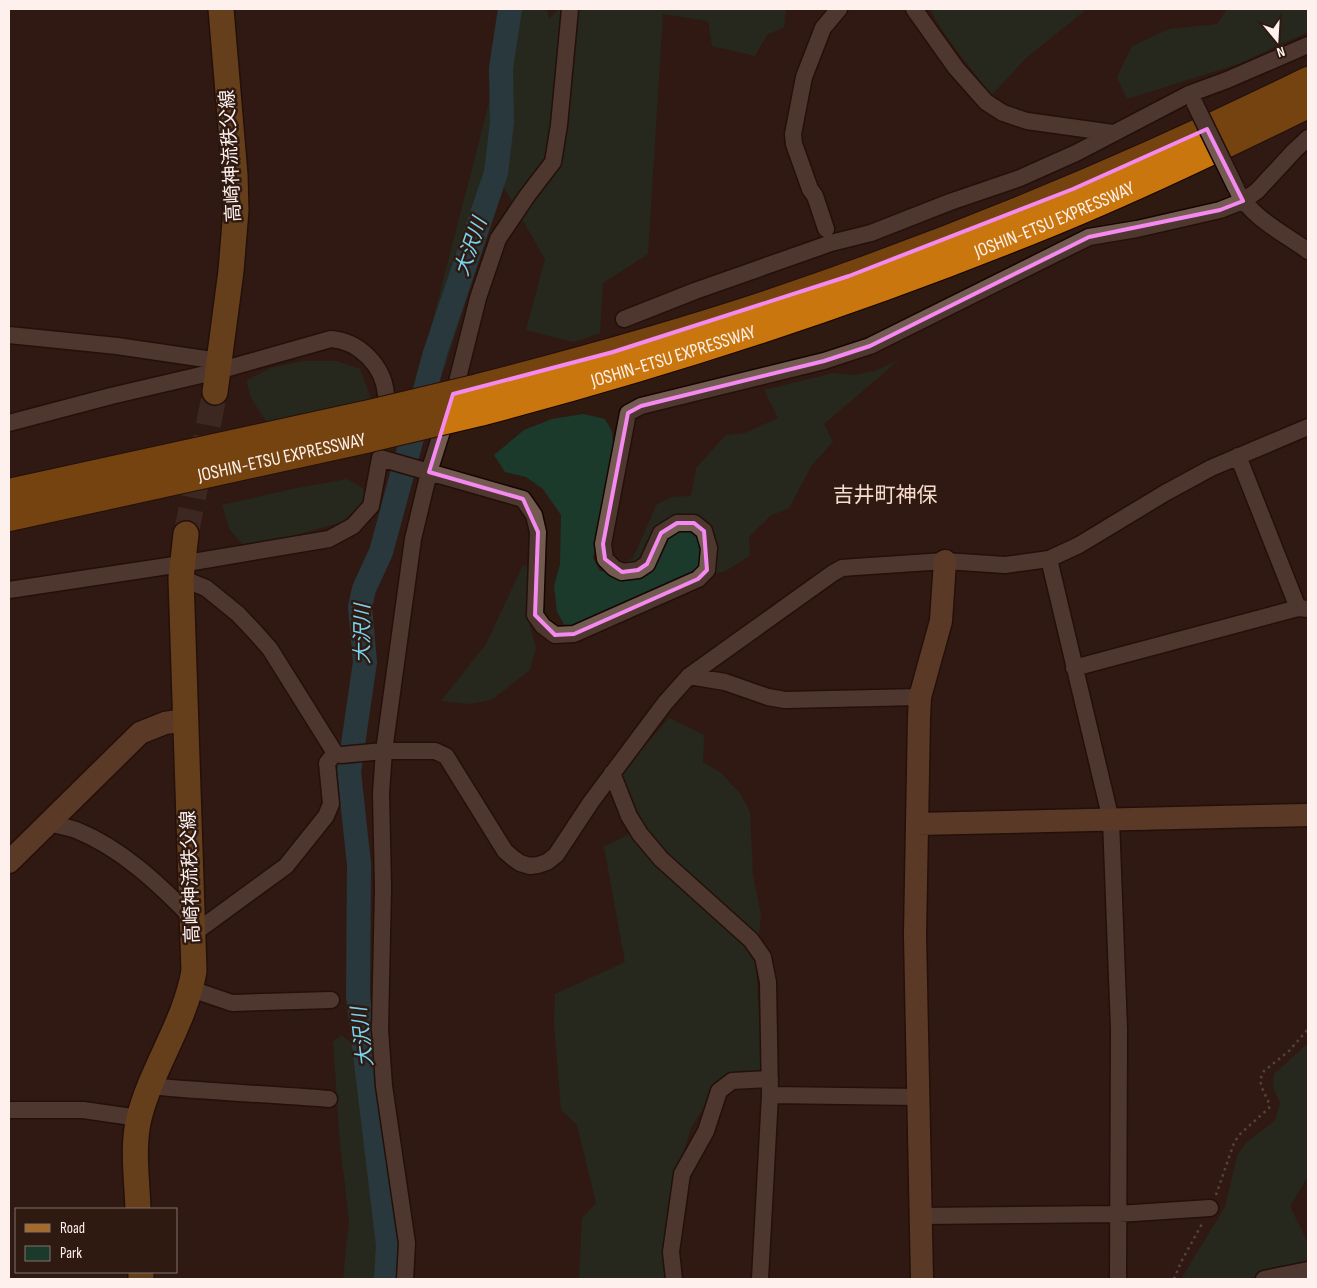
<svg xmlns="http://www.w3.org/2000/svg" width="1317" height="1288" viewBox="0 0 1317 1288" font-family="'Sofia Sans Condensed','Noto Sans JP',sans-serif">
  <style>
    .green { fill: #1b3a2b }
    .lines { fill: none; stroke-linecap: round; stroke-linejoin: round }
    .river { stroke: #225d70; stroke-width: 24 }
    .primary-tunnel { stroke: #4e3a33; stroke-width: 25; stroke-dasharray: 25 12; stroke-linecap: butt }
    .street-casing { stroke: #160501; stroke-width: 19 }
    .secondary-casing { stroke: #160501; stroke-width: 25 }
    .primary-casing { stroke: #160501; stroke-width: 28 }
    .highway-casing { stroke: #160501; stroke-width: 30 }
    .path { stroke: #85736d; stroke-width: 2.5; stroke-dasharray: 2.5 4; stroke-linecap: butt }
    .street { stroke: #745b52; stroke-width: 16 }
    .secondary { stroke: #8e633e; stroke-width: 22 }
    .primary { stroke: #a76b29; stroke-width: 25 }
    .highway { stroke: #c9760e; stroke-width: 28 }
    .street-bridge-casing { stroke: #160501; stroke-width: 19; stroke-linecap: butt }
    .highway-bridge-casing { stroke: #160501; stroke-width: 30; stroke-linecap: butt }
    .street-bridge { stroke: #745b52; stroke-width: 16 }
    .highway-bridge { stroke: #c9760e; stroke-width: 28 }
    .marked { fill: none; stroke: #f489f0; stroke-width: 4; stroke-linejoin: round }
    .labels { text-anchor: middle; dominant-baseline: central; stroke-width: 5; stroke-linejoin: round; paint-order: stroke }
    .street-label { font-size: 19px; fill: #fef1ed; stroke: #2f1a12 }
    .water-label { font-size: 20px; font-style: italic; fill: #78d4f3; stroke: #2f1a12 }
    .quarter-label { font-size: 21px; fill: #f8dacf; stroke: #2f1a12 }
  </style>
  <rect width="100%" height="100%" fill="#2f1a12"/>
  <path class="green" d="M502 9H547L549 19 559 9H786L784 27 767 35 755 56 712 46 708 21 663 14 648 254 603 283 600 333 574 342 526 330 545 259 503 186 445 367 422 362 491 95Z
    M930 9H1087L1026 58 991 96C972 67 945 40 930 9Z
    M1227 9H1308V32L1238 64 1127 99 1117 77 1132 46 1169 29 1217 24Z
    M899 360 824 424 833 442 812 465 789 508 770 516 749 537 750 556 724 572 694 575 576 628 564 624 557 612 554 586 560 564 561 515 543 489 526 477 505 472 494 455 524 430 552 419 583 414 605 419 612 431 613 443 609 480 593 558 600 571H607L633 558 657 504 672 497 691 496 696 468 726 435 745 433 778 418 764 390 833 373 853 375 874 371Z
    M302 361H337L360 369 371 399 355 408 269 425C260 411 247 396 247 380L271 368Z
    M347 479 372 494 342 522 289 537 244 546 230 530 222 505 292 489Z
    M523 565 531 567 529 622 536 648 530 670 491 700 470 704 441 701 486 644Z
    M669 718 704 735 703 762 721 773 740 793 750 812 753 875 761 915 756 965 762 1071 723 1077 691 1128 669 1200 665 1267 666 1279H579L582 1218 596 1203 577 1125 561 1110 554 1024 555 994 625 962 604 847 631 833 619 776Z
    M341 1035 353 1044 381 1230V1279H343L349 1220 340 1144 333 1042Z
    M1308 1043V1177L1290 1206 1308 1243V1264L1244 1279H1181L1225 1207 1237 1156 1245 1144 1275 1120 1280 1103 1273 1087 1274 1074Z"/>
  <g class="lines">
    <path class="river" d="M386 1279 388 1245 358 996 359 864 349 772 365 662 360 607 364 589 381 552 435 353 496 173 502 122 501 68 510 9"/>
    <path class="primary-tunnel" d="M186 534 215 392"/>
    <defs>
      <path id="street" d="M914 9 956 68 986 102 1003 113 1027 121 1113 133
        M1238 192C1252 218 1285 234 1308 251
        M826 229 815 196 810 189 794 144 793 134 804 77 823 28 839 9
        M624 319 695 291 831 243 871 233 950 202 1020 178 1076 153 1189 94 1227 80 1308 45
        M9 335 117 346 219 361
        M9 423 111 396 218 371 331 339C359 341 384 366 386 395
        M1238 456 1298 608
        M1049 559 1111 820 1119 1029 1118 1279
        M181 578 206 588 238 614 255 632 270 649 335 753 341 755 384 751H435L446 756 505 851 513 858 520 863 530 866 538 865 547 862 556 855 591 802 665 703 689 676 833 573 842 568 855 567 945 561 1005 565 1049 559 1079 545 1165 493 1211 468 1308 427
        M9 590 181 564 329 539 353 526 371 506 380 458 523 499 534 515 538 532 535 615 543 626 555 635 574 634 698 579 707 570 709 548 704 531 694 523H677L661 533 647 564 638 570 622 572 614 568 605 559 603 544 628 413 641 406 824 361 870 346 1089 237 1137 229 1220 210 1243 201 1257 191 1294 151 1308 138
        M1074 668 1298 608 1308 609
        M689 676 725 682 768 697 785 700 920 697
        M612 773 629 816 640 834 661 859 751 940 763 957 768 982 770 1095 760 1279
        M50 823C58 826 68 827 76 830 121 848 159 884 192 918
        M193 934 286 866 326 816 331 804 327 763 335 753
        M191 989 232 1003 331 1000
        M149 1086C209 1092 269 1094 329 1099
        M770 1095 918 1097
        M9 1110H83L139 1118
        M921 1216 1118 1214 1210 1208
        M405 1279 407 1243 384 1086 380 1029 383 888 381 793 384 751 413 539 429 472 455 390 478 298 498 239 527 196 553 162 559 125 570 9
        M674 1279 671 1252 682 1174 706 1131 719 1091 732 1081 770 1079
        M1264 1279 1308 1270"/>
      <path id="secondary" d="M917 824 1308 815
        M9 862 140 733 165 723 185 720
        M922 1279 915 935 919 717 920 697 941 621 945 561"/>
      <path id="primary" d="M215 392 231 271 236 210 235 175 221 9
        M138 1209C137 1179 132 1147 139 1118 152 1067 185 1023 194 971L181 578 186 534
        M141 1272V1279"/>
      <g id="highway">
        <path d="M478 388C575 363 673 336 769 304 953 242 1133 167 1308 81"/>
        <path id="s1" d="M480 412C658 365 833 309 1004 241 1108 201 1208 153 1308 104"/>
        <path d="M9 493 365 415"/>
        <path id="s2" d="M9 517 370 438"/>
      </g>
    </defs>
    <use href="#street" class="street-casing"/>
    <use href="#secondary" class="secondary-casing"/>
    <use href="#primary" class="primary-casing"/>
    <use href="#highway" class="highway-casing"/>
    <path class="path" d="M1216 1195 1234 1143 1239 1135 1269 1108V1103L1262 1088 1260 1080 1264 1071 1289 1051 1308 1029
      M1174 1279 1181 1262 1203 1222"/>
    <use href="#street" class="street"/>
    <use href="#secondary" class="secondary"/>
    <use href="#primary" class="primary"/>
    <use href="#highway" class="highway"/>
    <defs>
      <path id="street-bridge" d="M1195 104 1236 188"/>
      <path id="highway-bridge" d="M365 415 478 388
        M370 438 480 412"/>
    </defs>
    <use href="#street-bridge" class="street-bridge-casing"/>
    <use href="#highway-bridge" class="highway-bridge-casing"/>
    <use href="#street-bridge" class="street-bridge"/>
    <use href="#highway-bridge" class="highway-bridge"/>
  </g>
  <path d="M0 0H1317V1288H0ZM1207 129 1243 201 1220 210 1089 237 870 346 824 361 641 406 628 413 603 544 605 559 622 572 638 570 647 564 661 533 677 523H694L704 531 707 570 698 579 574 634 555 635 535 615 538 532 523 499 429 472 453 394 613 352 849 276 1073 189Z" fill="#2f1a12" fill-opacity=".55" fill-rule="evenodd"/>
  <path class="marked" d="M1207 129 1243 201 1220 210 1089 237 870 346 824 361 641 406 628 413 603 544 605 559 622 572 638 570 647 564 661 533 677 523H694L704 531 707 570 698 579 574 634 555 635 535 615 538 532 523 499 429 472 453 394 613 352 849 276 1073 189Z"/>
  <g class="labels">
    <g class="street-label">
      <text transform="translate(231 156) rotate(-93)">高崎神流秩父線</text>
      <text stroke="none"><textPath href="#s1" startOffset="606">JOSHIN-ETSU EXPRESSWAY</textPath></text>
      <text stroke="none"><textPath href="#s1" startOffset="201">JOSHIN-ETSU EXPRESSWAY</textPath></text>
      <text stroke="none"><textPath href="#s2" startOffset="279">JOSHIN-ETSU EXPRESSWAY</textPath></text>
      <text transform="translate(191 877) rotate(-92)">高崎神流秩父線</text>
    </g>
    <g class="water-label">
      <text transform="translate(471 247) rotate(-71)">大沢川</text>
      <text transform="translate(363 634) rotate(-90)">大沢川</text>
      <text transform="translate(363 1037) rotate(-97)">大沢川</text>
    </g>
    <g class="quarter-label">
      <text x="885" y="495">吉井町神保</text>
    </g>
  </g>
  <rect width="1317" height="1288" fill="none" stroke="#fef1ed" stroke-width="20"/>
  <rect x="15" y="1208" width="162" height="65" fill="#2f1a12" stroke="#82706a"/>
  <rect x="25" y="1224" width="25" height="8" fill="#a76b29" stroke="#82706a"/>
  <text x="60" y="1233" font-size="15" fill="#fef1ed">Road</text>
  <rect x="25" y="1246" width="25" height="15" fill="#1b3a2b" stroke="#82706a"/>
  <text x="60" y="1258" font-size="15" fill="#fef1ed">Park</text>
  <g transform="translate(1277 40) rotate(162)" stroke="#2f1a12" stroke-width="4" paint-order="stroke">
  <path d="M0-4L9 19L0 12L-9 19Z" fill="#fef1ed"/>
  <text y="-8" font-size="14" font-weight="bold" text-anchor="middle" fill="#fef1ed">N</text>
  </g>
</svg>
